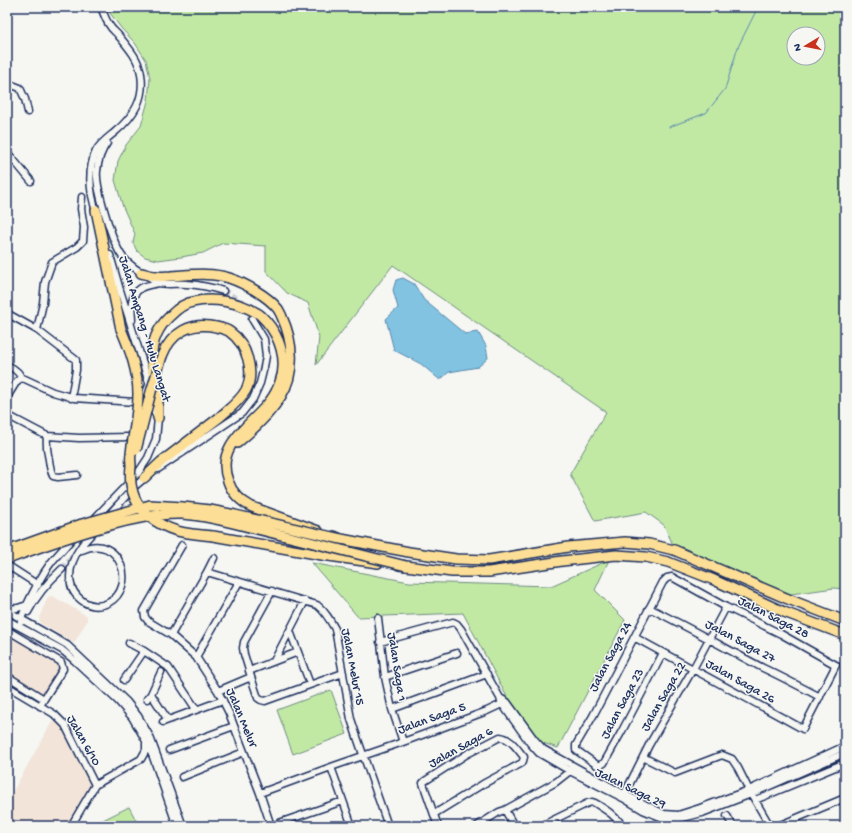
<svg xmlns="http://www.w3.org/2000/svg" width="852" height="833" viewBox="0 0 852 833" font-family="'Gochi Hand',sans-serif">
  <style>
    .built { fill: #f2e4d8 }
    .green { fill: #c2e9a4; stroke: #6e8c81; fill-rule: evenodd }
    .water { fill: #82c3e2; stroke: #5988ad }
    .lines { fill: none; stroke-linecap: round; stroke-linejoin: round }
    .stream { stroke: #5988ad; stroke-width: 1 }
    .minor-tunnel { stroke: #caced4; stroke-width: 6; stroke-dasharray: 6 3; stroke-linecap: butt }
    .minor-casing { stroke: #1b2f5e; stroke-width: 9 }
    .highway-casing { stroke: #1b2f5e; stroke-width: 12 }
    .minor { stroke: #f6f6f2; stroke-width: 6 }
    .highway { stroke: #fcde96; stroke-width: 9 }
    .highway-bridge-casing { stroke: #1b2f5e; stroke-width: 12; stroke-linecap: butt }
    .highway-bridge { stroke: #fcde96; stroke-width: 9 }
    .labels { text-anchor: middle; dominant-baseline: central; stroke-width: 3; stroke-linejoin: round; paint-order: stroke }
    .street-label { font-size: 13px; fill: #1b2f5e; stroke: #f6f6f2 }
  </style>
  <rect width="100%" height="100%" fill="#f6f6f2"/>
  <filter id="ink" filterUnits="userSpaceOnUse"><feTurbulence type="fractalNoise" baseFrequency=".025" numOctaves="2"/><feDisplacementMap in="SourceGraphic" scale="8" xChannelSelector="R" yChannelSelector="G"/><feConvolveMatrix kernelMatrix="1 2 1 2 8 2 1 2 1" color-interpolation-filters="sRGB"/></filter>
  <g filter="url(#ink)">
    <path class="built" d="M52 596 87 616V621L74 643 40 623 39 618 48 597Z
      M7 632 60 663 61 669 43 696 7 675Z
      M54 718 63 728 92 786 69 826H14L7 820V802Z"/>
    <path class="green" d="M108 7H845V589L834 588 791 594 673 545 664 525 646 512 595 521 570 474 606 412 393 265 316 365 319 337 308 303 287 293 266 271V246L223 243 203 253 181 257 158 260 145 257 137 251 133 243 135 234 123 207 115 180 118 161 126 145 141 126 148 101 150 78 146 60 135 43 121 28 110 13ZM794 34H818V58H794Z
      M609 560 595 590 625 620 558 748 540 742 506 695 463 613 358 617 312 563 409 582 551 586Z
      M331 690 347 734 293 754 277 710Z
      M129 807 139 826H91Z"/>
    <path class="water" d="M403 278 414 284 424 300 465 334 478 332 486 346 488 358 478 367 449 372 440 380 421 364 394 350 386 319 398 308 393 290 396 280Z"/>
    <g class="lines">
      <path class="stream" d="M669 127 706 113 725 89 738 47 756 11 759 7"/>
      <path class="minor-tunnel" d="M223 291C238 298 243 305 252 319
        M62 569 71 559 76 554"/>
      <defs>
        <path id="minor" d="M7 83 20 88 25 99 28 112
          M107 143C101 151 98 161 97 171 95 186 113 244 122 256 130 266 141 273 151 278 154 280 157 282 159 283 166 285 179 283 187 284 199 285 211 287 223 291
          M7 152 31 181
          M97 214C90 194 87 171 96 151 100 143 109 137 115 132 134 116 145 99 141 74 139 59 128 47 118 35 116 32 112 30 110 26 106 21 104 14 101 7
          M110 255 120 290 151 389
          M7 312 10 315 37 330
          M132 320C131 308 130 295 141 288 146 285 154 284 160 283
          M7 365C13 368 20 372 21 378
          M21 378 25 379 53 392 74 398 135 402C148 404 151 405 157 417
          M7 397 17 381 21 378
          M71 398 76 370V360L37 330 43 303 45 282 52 262 77 247 83 241 84 227 81 209 82 197
          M135 402C144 397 146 394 149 385
          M7 415 47 436 79 438 129 437
          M47 436C46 448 47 449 49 460 50 466 50 470 53 476L58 477 77 475
          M158 469 242 413 253 399 260 383 264 367 266 356 264 339 252 319
          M107 517 134 487 147 476
          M92 521 138 473 148 458 156 439 158 418V416
          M182 545 144 611 145 617 148 621 171 635 196 657 218 691 229 713 260 793 271 826
          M82 550C119 532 139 587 108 603 100 607 91 606 84 602 64 589 68 565 80 548 84 541 91 535 96 529
          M7 565 38 585
          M207 572 317 605C325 611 330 620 335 629L351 719 358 740 388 826
          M272 591 244 642 243 648 244 654 251 677 258 698 261 700 265 701 343 673
          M649 608C688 627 725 648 763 668 782 677 801 687 820 697
          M7 609 18 608 27 605
          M7 610 21 619 67 645 127 702 138 716 150 737 183 826
          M28 612C36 596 48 582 62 569
          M378 618 385 677 392 709 403 742
          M7 620 62 650 74 660 118 701 132 717 146 741 153 757 177 826
          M21 622C21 613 42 575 48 567 55 556 66 547 74 536
          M7 630 61 662 63 669 44 699 40 706
          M290 631 310 684
          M171 635 207 572 214 558
          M634 637 803 729 836 665 781 634 726 607 672 577 667 578 663 582 593 716 576 745V750L597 765H600L604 763 622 731 663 653
          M380 642 453 622 457 624 461 629 500 698 502 704 530 743 539 753 570 771 623 798 643 810 663 818 679 819 702 813 751 794 845 753
          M129 643 144 651 168 667 196 709
          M196 657 239 582
          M274 661 305 601
          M249 671 298 652
          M7 676 44 699
          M385 677 457 653
          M124 680 144 651
          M7 686 54 714 65 725 95 785
          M218 691 251 677
          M151 694 168 720
          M500 698 507 702 534 739 543 749 624 794 664 814 678 815 700 808 749 790 845 746
          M147 699 151 694 161 672
          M392 709 487 674
          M163 722 223 700
          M169 750 234 726
          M643 757 675 773 722 755 732 759 738 768 749 790 770 826
          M331 767 352 826
          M182 777 244 752
          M260 793 331 767 403 742 487 711 504 703
          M623 797 649 745 693 669 726 607
          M755 800 845 763
          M505 810 514 826
          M434 814 483 784 522 763 523 761 524 757C517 749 511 738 500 737L467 754 425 781 423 783 424 786 438 826
          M727 816 733 826
          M279 823 343 801
          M7 824 9 826
          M71 826 95 785 141 759 146 750V743
          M477 826 499 812 505 810 556 782 570 771 571 769
          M541 826 588 803 592 802 595 803C606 810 615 815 622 826
          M610 826 619 821
          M778 826 845 798"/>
        <path id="highway" d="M96 210 121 329
          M141 273C146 274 151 276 156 276 161 277 166 276 171 276 190 275 211 272 229 278 244 283 268 296 278 309 279 311 281 314 282 317 293 341 296 372 281 396 270 414 254 429 237 443
          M158 418C158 410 158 402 158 394 157 387 154 380 153 373 149 351 153 332 170 316 177 309 184 303 193 302 213 297 239 302 257 313 260 314 263 318 266 321 280 337 288 361 280 382 278 388 274 396 270 401 252 425 214 445 228 481 232 493 240 501 252 507L318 531
          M144 478 161 462 220 417C229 409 240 401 246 390 255 372 247 344 230 332 226 329 221 328 216 327 191 321 171 333 162 356
          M213 536 322 555 378 563
          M334 536 341 539 409 552 456 559 489 560 568 547 625 542 649 544 674 550 788 599 845 621
          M399 565 452 572H489L562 561 616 555 646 557 668 562 714 580 784 612 845 635"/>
      </defs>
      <use href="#minor" class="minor-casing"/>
      <use href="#highway" class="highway-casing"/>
      <use href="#minor" class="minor"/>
      <use href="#highway" class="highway"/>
      <defs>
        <path id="highway-bridge" d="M121 329C130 350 138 371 138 394 138 414 133 434 131 454 130 458 131 462 131 466 130 475 130 484 133 493 139 513 158 525 177 531 189 534 201 535 213 536
          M136 450 151 392 162 356
          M7 551 82 524 150 505 183 507 210 510 235 515 341 539
          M8 559C40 547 73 535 107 526 131 519 156 513 182 514 199 515 217 519 233 523L406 566"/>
      </defs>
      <use href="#highway-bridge" class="highway-bridge-casing"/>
      <use href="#highway-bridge" class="highway-bridge"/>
    </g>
  </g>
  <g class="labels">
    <g class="street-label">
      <text transform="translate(144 329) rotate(73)">Jalan Ampang - Hulu Langat</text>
      <text transform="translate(773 618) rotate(27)">Jalan Saga 28</text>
      <text transform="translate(740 642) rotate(28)">Jalan Saga 27</text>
      <text transform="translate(611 657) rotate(-62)">Jalan Saga 24</text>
      <text transform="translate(352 667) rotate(79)">Jalan Melur 15</text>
      <text transform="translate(396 667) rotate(81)">Jalan Saga 1</text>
      <text transform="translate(740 682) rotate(29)">Jalan Saga 26</text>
      <text transform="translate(664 697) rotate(-60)">Jalan Saga 22</text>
      <text transform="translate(623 704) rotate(-62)">Jalan Saga 23</text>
      <text transform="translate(241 718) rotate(67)">Jalan Melur</text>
      <text transform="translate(432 719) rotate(-20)">Jalan Saga 5</text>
      <text transform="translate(83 741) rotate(60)">Jalan 6/10</text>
      <text transform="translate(461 748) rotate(-29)">Jalan Saga 6</text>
      <text transform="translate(630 789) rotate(26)">Jalan Saga 29</text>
    </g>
  </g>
  <rect width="852" height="833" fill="none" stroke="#f6f6f2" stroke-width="24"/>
  <rect x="12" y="12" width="828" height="809" fill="none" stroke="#1b2f5e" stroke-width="1.5" filter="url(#ink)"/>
  <g transform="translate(806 46) rotate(260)"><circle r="19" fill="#f6f6f2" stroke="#9ea6b7"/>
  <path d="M0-3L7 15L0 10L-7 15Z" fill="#c8321e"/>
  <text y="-6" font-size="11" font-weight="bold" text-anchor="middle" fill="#1b2f5e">N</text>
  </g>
</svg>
